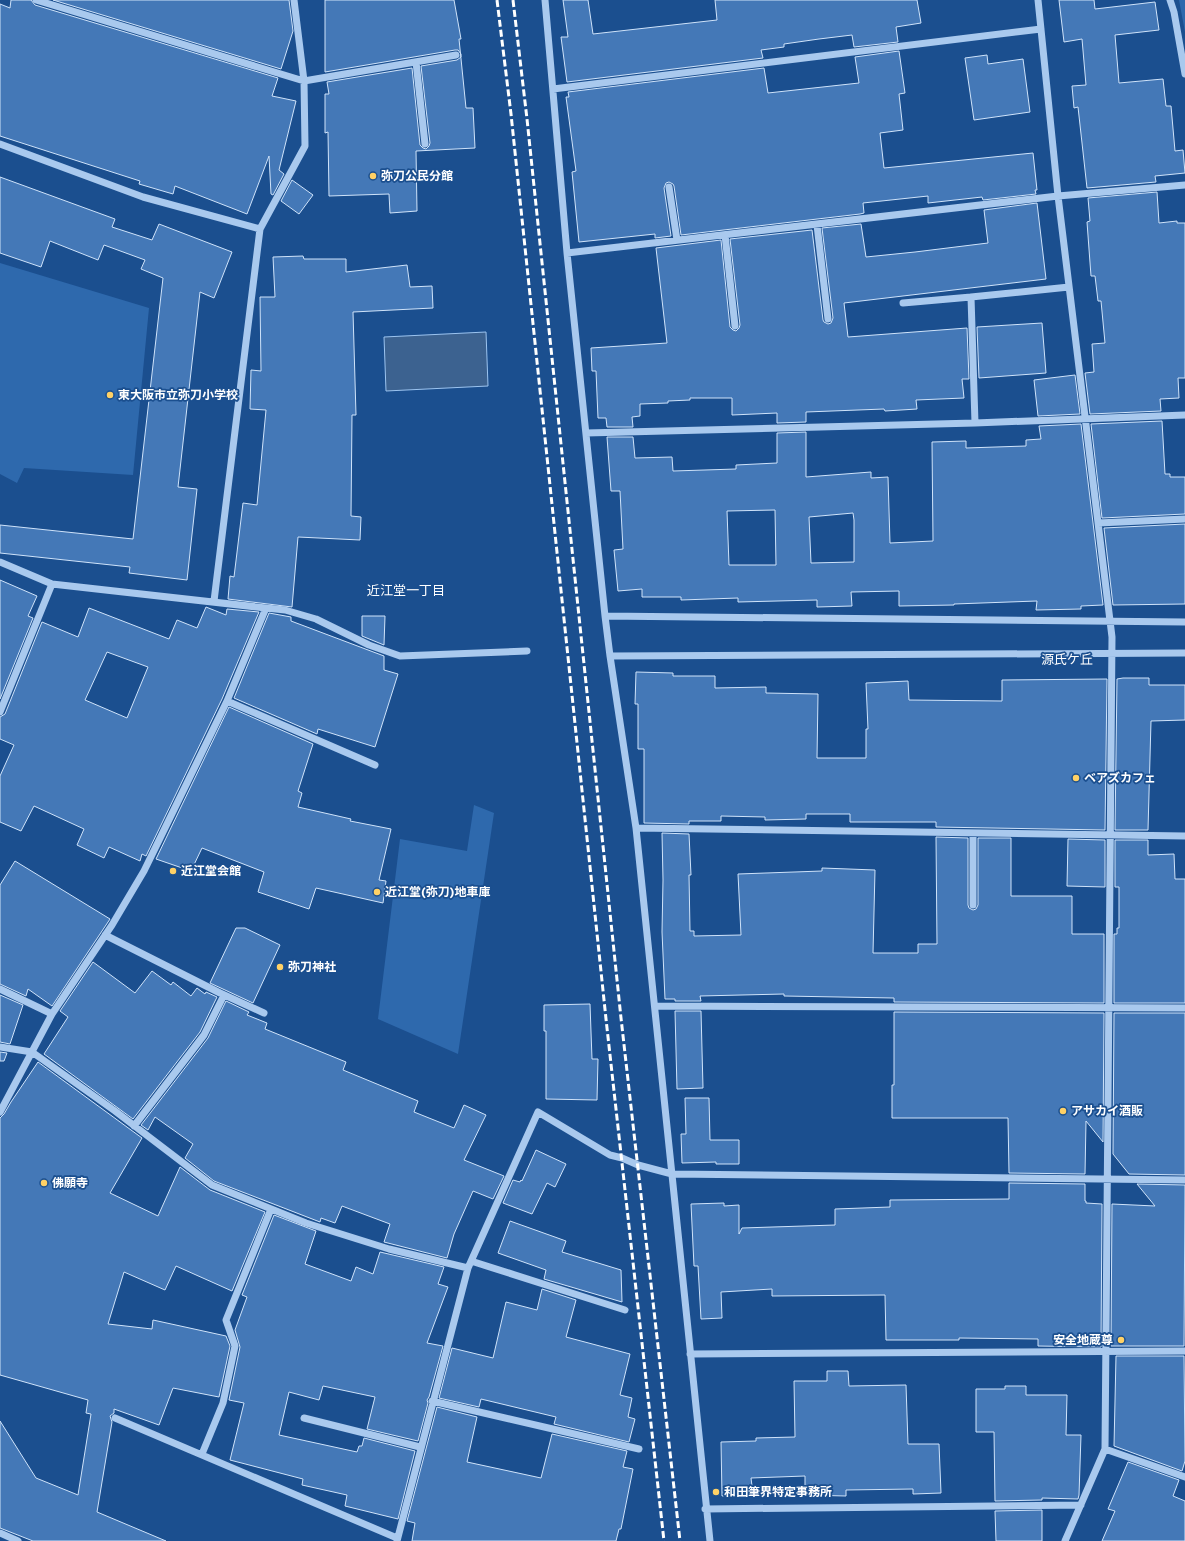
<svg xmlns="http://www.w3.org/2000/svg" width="1185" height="1541" viewBox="0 0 1185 1541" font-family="'Work Sans','Noto Sans JP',sans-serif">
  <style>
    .green { fill: #2e69ad }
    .water { fill: #3c6290; stroke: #9cc4f0 }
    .building { fill: #4478b7; stroke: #cfe3fa; fill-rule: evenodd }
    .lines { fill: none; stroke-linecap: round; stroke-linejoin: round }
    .minor { stroke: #a9c9ee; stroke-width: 7 }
    .rail { stroke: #fff; stroke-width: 3; stroke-dasharray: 7 3; stroke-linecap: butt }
    .poi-dot { fill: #ffd166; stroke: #1b4f8f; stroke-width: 1.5 }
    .labels { text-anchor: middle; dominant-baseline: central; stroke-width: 3.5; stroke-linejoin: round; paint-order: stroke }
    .poi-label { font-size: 12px; font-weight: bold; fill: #fff; stroke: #1b4f8f; text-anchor: start }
    .neighbourhood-label { font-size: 13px; fill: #fff; stroke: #1b4f8f }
  </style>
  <rect width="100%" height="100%" fill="#1b4f8f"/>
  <path class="green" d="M1179 0H1185V32Z
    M0 263 149 308 133 475 24 468 17 483 0 474Z
    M474 805 494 813 458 1054 378 1019 400 839 467 851Z"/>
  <path class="water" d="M486 332 488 386 386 391 384 337Z"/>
  <path class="building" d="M11 0H31L35 5 278 78 272 96 296 101 279 170 284 174 273 195 271 194 269 156 247 214 175 186 173 194 139 184 140 181 0 136V4L10 8Z
    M53 0H289L293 31 281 69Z
    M325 0H454L461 39H459L466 108H473L475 148 416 151 417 211 390 213 389 194 329 196 328 132 325 133V94H329L327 82 412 68 420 145 423 148 426 149 429 146 430 143 421 66 457 60 461 57V54L458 50H455L325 72Z
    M563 0H588L593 34 717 20 715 0H917L921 23 896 27 898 42 854 47 852 35 819 39 784 44V47L761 50 763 58 567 82 561 37H568Z
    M1059 0H1094L1095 9 1155 2 1159 30 1115 35 1119 83 1163 79 1166 106H1171L1175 151 1183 150 1185 173 1155 176 1156 182 1087 188 1078 107 1074 108 1072 86 1086 85 1082 39 1064 42Z
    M899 51 905 93 899 94 903 130 880 133 884 168 1033 153 1037 190H1035L1036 194 983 200 982 197 928 203V196L863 203 864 213 860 214 681 235 674 186 673 184 669 182 666 183 664 188 671 236 655 238V234L579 242 572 172 576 171 566 97H569L568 92 764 68 768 93 859 83 855 57Z
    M987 55 988 64 1023 59 1030 112 974 120 965 58Z
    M0 177 115 219 112 227 152 240 159 224 232 252 214 298 200 292 178 487 197 489 187 580 129 573 130 567 0 553V525L133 539 163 278 141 269 145 260 104 245 98 260 50 241 41 267 0 253Z
    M292 180 313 195 299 214 281 201Z
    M1157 192 1159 223 1177 221V223H1185V378H1178L1179 398 1160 399 1161 411 1090 414 1085 373 1094 372 1092 344 1105 343 1101 301H1098L1095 276H1091L1087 222 1090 221 1088 198Z
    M1037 203 1046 279 844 303 848 337 967 328 969 379H962L964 398 916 400 917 409 885 411 884 409 806 412V422L777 423V413L732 415V398H690V400L668 401V403L640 404V416L632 417 633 427H607L606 418H598L596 371H592L591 348 667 343 656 248 721 240 730 327 733 330 736 331 739 328 740 325 730 239 812 230 823 320 824 322 828 324 831 323 833 318 822 228 861 224 866 257 915 252 988 243 984 210Z
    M303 256 304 259H346V272L407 265 410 287 432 286 433 308 353 312 356 415H352L351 516 361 517 360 540 298 537 292 607 228 599 230 576 234 577 243 503 257 505 266 410 250 409 251 370 261 371 260 297H275L273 257Z
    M1042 323 1046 373 979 378 977 327Z
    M1075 375 1080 414 1038 416 1034 380Z
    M1162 421 1165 474H1170V477H1185V514L1102 518 1091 424Z
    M1081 424 1103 605 1081 606V609L1036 610 1037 601 954 604V605L899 606V591L851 592 852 606 817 607V600L738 602V598L681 600V597H642V589L618 591 614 550 623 549 620 491H611L607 437H633L635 458 672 457 673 471 736 469V465L777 463V433L806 432V477L871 472V478L888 477 890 543 933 541 932 442 966 441V448L1026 446V440L1041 439 1039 426ZM775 510 776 565H729L727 511ZM853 513 854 520V562L811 563 809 517Z
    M1185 524V604L1113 605 1104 528Z
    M0 580 37 596 28 616 33 618 0 699Z
    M206 607 226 615 227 609 259 612 222 699 146 856 142 854 140 861 109 847 104 858 77 845 84 829 34 806 21 831 0 822V776L14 745 0 739V717L5 714 42 622 78 637 89 608 169 639 177 620 197 628ZM107 652 148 667 127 718 85 700Z
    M269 613 291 617V621L384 656V670L398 674 375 747 318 729 317 734 234 698Z
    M362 616H385L384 645 362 636Z
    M636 672 673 673V676H715V688L766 687V693L818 694 817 758H866V729H868L866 683 908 681 909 700 1002 701V680L1107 679 1105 830 936 827V822H850V814H806V819L765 820V817L721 816V821H689V824L644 823V749H638V704H635Z
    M1123 678H1149V685H1185V720L1151 721 1148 830H1115L1117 679Z
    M229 707 313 744 298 791 302 793 298 807 351 819 350 821 391 829 379 880 386 881 383 903 316 888 309 909 258 892 264 872 202 848 191 871 156 859Z
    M662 833 689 834 691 875H689L690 931H694V936L741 935 738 874 822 871V868L875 870 873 953H918V944H937L936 837 968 838V905L969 908 973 910 976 909 978 905V838H1011V896H1072V934H1104V1003L894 1002V998L784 996V994L700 996 701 1001H675V999H665L662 932 663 880Z
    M1068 839 1105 840V887L1067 886Z
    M1115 840H1148V855L1174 854 1175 879H1185V1003H1114V934H1117V928H1119V887H1115Z
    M15 861 110 919 52 1006 28 989 26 996 0 984V885Z
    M236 928H245L280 945 253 1003 210 983Z
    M93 962 135 993 152 971 171 985 173 982 191 996 197 988 205 994 206 992 217 997 200 1032 133 1119 44 1054 68 1017 60 1011Z
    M0 995 23 1005 10 1044 0 1042Z
    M226 1001 249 1012 247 1015 267 1023 265 1029 346 1062 343 1070 418 1101 414 1112 454 1128 464 1105 486 1115 464 1160 504 1176 493 1199 473 1191 454 1234 447 1258 384 1242 390 1224 342 1206 335 1223 321 1218 320 1222 214 1181 185 1158 193 1144 155 1117 148 1130 141 1125 208 1038Z
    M590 1004 592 1059H598L597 1100 546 1099V1031H544V1005Z
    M675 1011H701L703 1088 677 1089Z
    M894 1012 1104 1013 1103 1142 1086 1121 1085 1174 1009 1173 1008 1118H892V1085H894Z
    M1114 1013H1185V1175L1129 1174 1113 1154Z
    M0 1052 7 1053 4 1061H0Z
    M38 1062 142 1138 110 1193 158 1216 180 1167 210 1190 265 1212 232 1291 176 1266 165 1290 124 1272 108 1324 152 1329 153 1320 226 1336 230 1346 219 1397 173 1388 159 1425 114 1409V1413L110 1416 112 1422 97 1512 166 1541H33L0 1528V1421L36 1478 78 1495 91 1414 86 1413 88 1400 0 1375V1118L4 1114 11 1102Z
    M685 1098H709L710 1140H739V1164H716V1162L682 1163 681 1134H686Z
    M536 1150 566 1164 555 1187 547 1183 532 1214 503 1203 513 1180 520 1182 521 1180 522 1181Z
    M1009 1183 1085 1184V1201H1086V1203L1102 1204 1101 1347 1038 1346V1339L959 1338V1340H886L885 1295 772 1296V1289L721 1292 722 1318 701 1319 698 1266H694L691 1204 724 1203V1206L739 1205V1234L742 1228 835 1225V1209L890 1207V1200L1009 1199Z
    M1137 1184 1185 1185 1184 1346H1111L1112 1204 1155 1206Z
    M274 1215 316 1231 305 1264 351 1281 356 1267 373 1274 380 1252 444 1267 438 1284 448 1287 427 1343 443 1346 429 1397 427 1400 428 1403 418 1441 367 1429 375 1397 323 1386 319 1400 289 1392 279 1435 357 1452 359 1446H362L364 1438 415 1451 398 1519 345 1506 347 1495 302 1485 303 1479 230 1460 244 1403 229 1400 240 1347 235 1330 247 1297 242 1295Z
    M510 1221 566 1241 562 1252 621 1270 622 1302 544 1279 546 1270 498 1253Z
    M542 1289 576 1300 566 1337 630 1354 620 1395 632 1398 628 1417 635 1419 629 1442 554 1424 556 1417 481 1399 479 1407 439 1398 452 1348 493 1358 506 1302 537 1310Z
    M1116 1356H1184L1185 1461 1182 1471 1114 1446Z
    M827 1371H848L849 1386 906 1385 908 1444H939L941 1493 913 1494V1489L846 1490V1496L805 1495V1476L751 1478 753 1494 722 1496 721 1442 756 1441V1438L795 1437 794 1381H827Z
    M1005 1386H1026V1395H1067L1066 1435H1081L1079 1495 1078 1499 1042 1498V1500L995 1501 994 1432H976V1389H1005Z
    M437 1407 477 1417 467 1462 541 1478 552 1434 627 1451 623 1467 633 1469 621 1529H619L616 1541H412L415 1523 407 1521Z
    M1128 1462 1179 1480 1173 1496 1185 1501V1541H1102L1115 1511 1108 1509Z
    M1042 1510V1541H996L995 1511Z"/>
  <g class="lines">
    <path class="minor" d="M36 0 304 81 456 55
      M545 0 567 253 605 616 610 656 636 828 710 1541
      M1038 0 1058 196 1112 637 1105 1449 1065 1541
      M1170 0 1174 12 1185 74
      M416 62 425 144
      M553 89 1041 29
      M0 144 143 197 260 229
      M669 187 677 240
      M817 225 828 319
      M725 235 735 326
      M567 253 1058 196 1185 185
      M903 303 971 297
      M975 423 971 297 1069 287
      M586 433 975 423 1185 415
      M1098 523 1185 519
      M0 562 52 584 266 608 227 701 144 871 112 925 52 1014 0 1112
      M214 601 260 229 305 146 304 81 294 0
      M266 608 285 610 316 619 369 645 400 656 527 651
      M605 616 1185 622
      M610 656 1185 653
      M227 701 375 765
      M0 712 52 584
      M636 828 1185 836
      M973 833V905
      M105 935 220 993 264 1013
      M0 989 52 1014
      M655 1006 1185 1008
      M0 1047 32 1052 115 1111 212 1185 306 1223 389 1249 468 1268
      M134 1126 204 1035 224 995
      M471 1261 625 1310
      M690 1354 1185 1351
      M432 1401 639 1449
      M115 1418 397 1538
      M304 1418 420 1447
      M1105 1449 1185 1477
      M202 1454 223 1403 235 1346 226 1320 271 1209
      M705 1509 1081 1505
      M0 1533 18 1541
      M397 1541 468 1268 538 1112 610 1155 622 1158 638 1165 672 1174 1185 1180"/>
    <path class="rail" d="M497 0 511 114 606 1019 664 1541
      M513 0 527 119 621 1018 680 1541"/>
  </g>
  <g class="poi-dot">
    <circle cx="373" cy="176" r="4"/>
    <circle cx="110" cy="395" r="4"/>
    <circle cx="1076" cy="778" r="4"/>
    <circle cx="173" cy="871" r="4"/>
    <circle cx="377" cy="892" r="4"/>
    <circle cx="280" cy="967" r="4"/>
    <circle cx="1063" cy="1111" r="4"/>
    <circle cx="44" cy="1183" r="4"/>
    <circle cx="1121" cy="1340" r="4"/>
    <circle cx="716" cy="1492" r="4"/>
  </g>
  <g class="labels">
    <g class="poi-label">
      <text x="381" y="176">弥刀公民分館</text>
      <text x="118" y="395">東大阪市立弥刀小学校</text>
      <text x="1084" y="778">ベアズカフェ</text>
      <text x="181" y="871">近江堂会館</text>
      <text x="385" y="892">近江堂(弥刀)地車庫</text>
      <text x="288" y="967">弥刀神社</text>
      <text x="1071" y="1111">アサカイ酒販</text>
      <text x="52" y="1183">佛願寺</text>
      <text x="1113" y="1340" text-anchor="end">安全地蔵尊</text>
      <text x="724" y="1492">和田筆界特定事務所</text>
    </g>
    <g class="neighbourhood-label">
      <text x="406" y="590">近江堂一丁目</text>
      <text x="1067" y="659">源氏ケ丘</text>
    </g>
  </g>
</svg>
